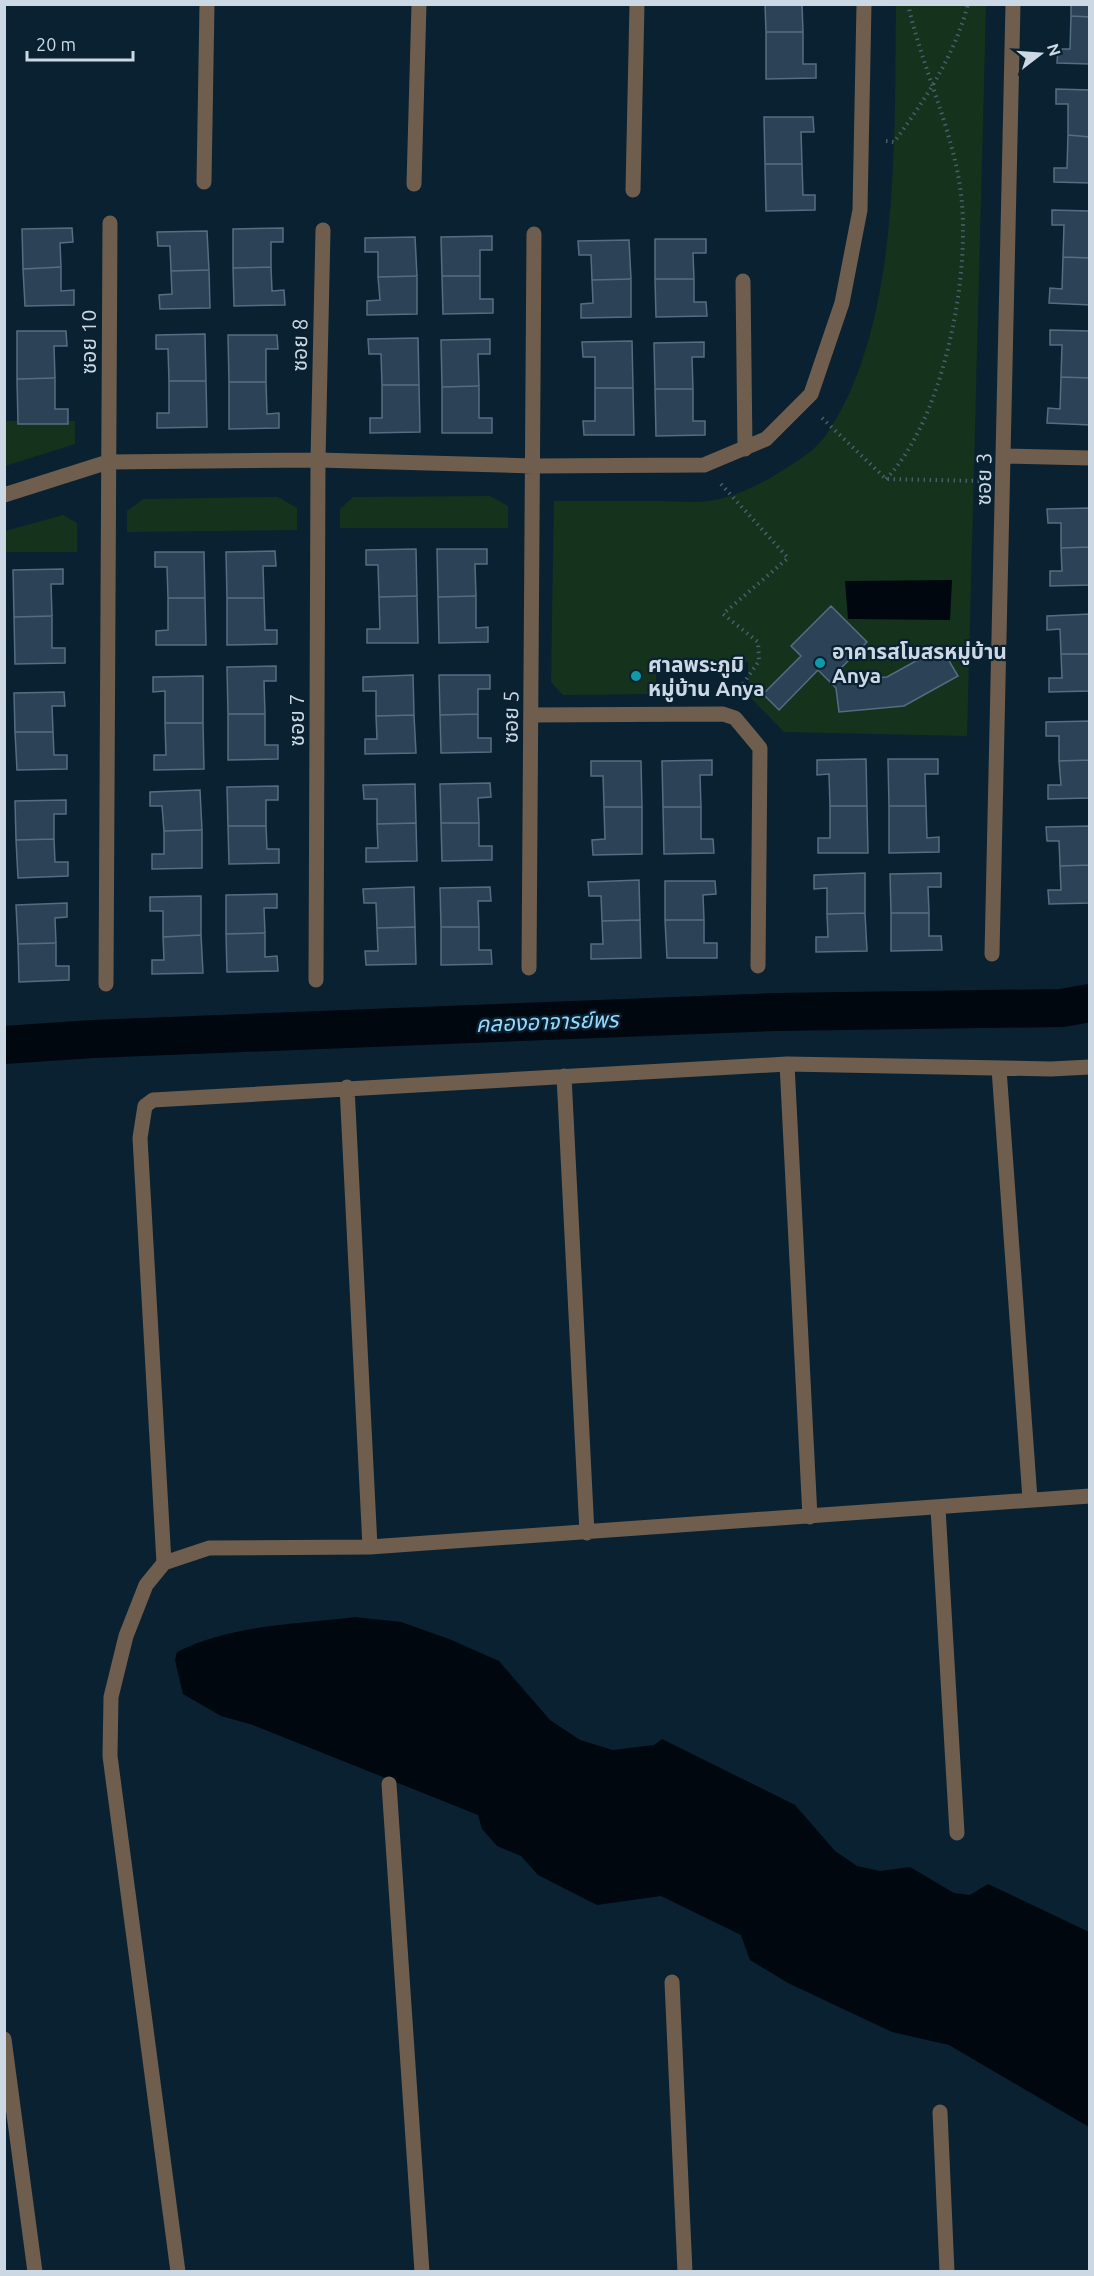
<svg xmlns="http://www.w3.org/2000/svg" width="1094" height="2276" viewBox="0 0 1094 2276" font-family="Ubuntu,'Noto Sans Thai',sans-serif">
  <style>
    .green { fill: #15321c }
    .water { fill: #00070f }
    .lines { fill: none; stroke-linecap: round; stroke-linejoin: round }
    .canal { stroke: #00070f; stroke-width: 38 }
    .building { fill: #2c4357; stroke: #556d82; stroke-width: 1.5 }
    .path { stroke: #4a5e6d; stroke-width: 4; stroke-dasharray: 1.5 4.5; stroke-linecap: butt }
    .minor { stroke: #6f5d4d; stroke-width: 15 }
    .culture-dot { fill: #0f9aa8; stroke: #0a2132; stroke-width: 2 }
    .labels { text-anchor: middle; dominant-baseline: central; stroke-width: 4.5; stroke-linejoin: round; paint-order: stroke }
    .street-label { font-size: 21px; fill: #ccd9e5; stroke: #0a2132 }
    .poi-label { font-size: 21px; font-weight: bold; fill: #ccd9e5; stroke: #0a2132; text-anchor: start }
    .water-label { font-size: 22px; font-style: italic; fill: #96d9fd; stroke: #0a2132 }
  </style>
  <rect width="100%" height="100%" fill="#0a2132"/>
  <path class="green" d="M896 5H986L967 736 784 732 749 696 748 662 656 660V694L563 695 551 682 554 501C589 501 624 501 659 501 675 501 693 503 709 501 732 498 757 486 777 474 794 463 814 452 826 435 902 325 894 133 896 5Z
    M5 421H75V444L5 466Z
    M490 496 508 506V528H340V509L353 497Z
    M278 497 297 508V530L127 532V511L143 499Z
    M63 515 77 523V552H5V568V531Z"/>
  <path class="water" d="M952 580 950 620 848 619 845 581Z
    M355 1617 401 1622 449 1639 499 1661 550 1720 580 1740 613 1750 654 1745 662 1739 795 1805 835 1851 857 1866 880 1871 910 1867 954 1893 970 1895 988 1884 1089 1932V2127L949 2045 892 2032 788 1983 750 1960 741 1935 661 1896 597 1905 538 1875 521 1856 497 1846 482 1829 478 1815 253 1725 221 1716 183 1694 175 1660 177 1652C230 1625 297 1624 355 1617Z"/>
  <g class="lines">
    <path class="canal" d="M4 1045 93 1039 776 1012 1062 1008 1090 1003"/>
  </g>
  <path class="building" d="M765 4H802L803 32H766Z
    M1071 4H1090V17L1071 16Z
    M1071 16 1090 17V64L1057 63 1058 49H1070Z
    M766 32H803V64H816V78L766 79Z
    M1056 89 1090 90V137L1068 135V104H1056Z
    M764 117H813L814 132H801L802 164H765Z
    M1068 135 1090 137V183L1054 182V168H1067Z
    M765 164H802L803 195H815V210L766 211Z
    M1052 210 1090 211V258L1063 257 1064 225H1052Z
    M72 228 73 242 60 243 61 267 23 269 22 229Z
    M283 228V242H271V267L233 268V229Z
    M207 231 209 270 171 271 170 246H158L157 232Z
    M492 236V250H480V276H442L441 237Z
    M415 237 417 276 378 277V252H365V238Z
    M655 239H706V253H693L694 279H655Z
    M629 240 631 279 592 280 591 255H579L578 241Z
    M1063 257 1090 258V305L1049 303 1050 288 1062 289Z
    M61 267V291L74 290V305L25 306 23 269Z
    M271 267 272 291 284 290 285 305 234 306 233 268Z
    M209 270 210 308 160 309 159 295 172 294 171 271Z
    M417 276V314L367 315V301L380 300 378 277Z
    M442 276H480V299H493V313L443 314Z
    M631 279V317L581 318V304L593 303 592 280Z
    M655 279H694V302H706L707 316 656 317Z
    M1050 330 1090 331V378L1061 377 1062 345H1050Z
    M17 331H66L67 346H54L55 378 17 379Z
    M205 334 206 381H169L168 349H156V335Z
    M228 335H277L278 349H266V382H229Z
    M418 338 419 385H382L381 354H369L368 339Z
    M490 339V354H478L479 386 442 387 441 340Z
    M632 341 633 388H595V357H583L582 342Z
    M704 342V357H692L693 389H655L654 343Z
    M1061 377 1090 378V425L1047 423 1048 408 1060 409Z
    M55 378V409H68V424H18L17 379Z
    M169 381H206L207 427 157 428V413H169Z
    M229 382H266L267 414 279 413V428L229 429Z
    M382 385H419L420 432 370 433V418H382Z
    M479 386V418H492V433H442V387Z
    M595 388H633L634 435H584L583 421H595Z
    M655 389H693V421H705V435L656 436Z
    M1090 508V547L1061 548V523H1048L1047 509Z
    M1090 547V585L1050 586V571H1062L1061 548Z
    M416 549 417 596 379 597 378 565H366V550Z
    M437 549H487V564H475L476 596 438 597Z
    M275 551 276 566H263L264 598H227L226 552Z
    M155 552H204L205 598H168L167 567H155Z
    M63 569V584H51L52 616 14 617 13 570Z
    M417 596 418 643H367V629H380L379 597Z
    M476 596V628L488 627V642L439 643 438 597Z
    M168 598H205L206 645H156V631L168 630Z
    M227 598H264L265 630H277V644L227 645Z
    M831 606 867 642 837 672 845 680 887 677 941 647 958 676 904 706 839 712 836 688 818 670 779 710 763 694 801 656 791 646Z
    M1090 614V654H1061L1060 629 1047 630V616Z
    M52 616V648H65V663L15 664 14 617Z
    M1061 654H1090V691L1049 692V678H1062Z
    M276 666V681H264L265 714H228L227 667Z
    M413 675 414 715 376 716V691H363V677Z
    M439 675H490V689H478V714L440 715Z
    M203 676V723H165V691L153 692V677Z
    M64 692 65 706H52L53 732H15L14 693Z
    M228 714H265V745H278V759L228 760Z
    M478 714V738H491V752L441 753 440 715Z
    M414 715 416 753 365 754V739H377L376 716Z
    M1090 721V760L1059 761V736H1046V722Z
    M165 723H203L204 769 154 770V755H166Z
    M15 732H53L54 755H67V769L17 770Z
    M866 759 867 806H830L829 774 817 775V760Z
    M888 759H938V774H925L926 806H889Z
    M712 760V775H700L701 807H663L662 761Z
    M1090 760V798L1048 799V785H1061L1059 761Z
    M591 761H641L642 807H604L603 776H591Z
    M490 783 491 797 478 798 479 823H441L440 784Z
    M415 784 416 823 377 824V799H364L363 785Z
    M278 786V800H266V826H228L227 787Z
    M200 790 202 830 164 831 162 806H150V792Z
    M66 800V814H54V839L16 840 15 801Z
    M830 806H867L868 853H818V838H830Z
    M889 806H926L927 838 939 837V852L889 853Z
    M604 807H642V854L593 855 592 840 605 839Z
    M663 807H701V839H713L714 853 664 854Z
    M416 823 417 861 366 862V848H378L377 824Z
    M441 823H479V846H492V860L442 861Z
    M228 826H266L267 849H279V863L229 864Z
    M1090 826V865L1060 866 1059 841H1047L1046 827Z
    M202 830V868L152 869V854H164V831Z
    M54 839 55 862H68V876L18 878 16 840Z
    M1090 865V903L1049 904 1048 890H1061L1060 866Z
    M865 873V913L827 914V888L814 889V875Z
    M941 873V887H928L929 913H891L890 874Z
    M639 880 640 920 602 921 601 896H589L588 882Z
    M665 881H715L716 894 703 895 704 920H665Z
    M414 887 415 927 377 928 376 903H364L363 889Z
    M490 887 491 901H478L479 927H441L440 888Z
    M277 894V908H264L265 933 226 934V895Z
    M201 896V935L163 937V911H150V897Z
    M67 903V917L55 918 56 943 18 944 16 905Z
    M865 913 867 951 816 952V937H828L827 914Z
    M891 913H929V936H941L942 950 891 951Z
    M640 920 641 958 591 959V944H603L602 921Z
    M665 920H704V943H717V958H667Z
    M415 927 416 964 366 965 365 951H378L377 928Z
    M441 927H479V950H491L492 964 441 965Z
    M265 933V957L277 956 278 971 227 972 226 934Z
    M201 935 203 973 152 974V960H164L163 937Z
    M56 943V966H69V980L19 982 18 944Z"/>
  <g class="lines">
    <path class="path" d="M886 141 894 142C925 100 955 55 968 4
      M822 418 886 479 979 481
      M886 479C944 419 971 275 961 194 953 129 922 68 908 4
      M721 484 788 558 723 614 758 642 759 661 738 691"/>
    <path class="minor" d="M204 182 207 4
      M414 184 419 4
      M633 190 637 4
      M743 281 745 449
      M1004 456 1090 458
      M4 495 108 462 318 460 533 466 704 465 766 439 811 394 842 303 860 210 864 4
      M531 715 723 714 735 718 760 748 758 966
      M992 954 1013 4
      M529 968 534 234
      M316 980 318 460 323 230
      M106 984 110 223
      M787 1064 810 1517
      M999 1069 1030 1499
      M564 1076 587 1533
      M347 1087 370 1547
      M938 1508 957 1833
      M164 1563 140 1138 145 1106 153 1100 787 1064 1051 1069 1090 1067
      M389 1784 422 2272
      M672 1982 685 2272
      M4 2039 35 2272
      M940 2112 947 2272
      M178 2272 110 1756 111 1697 126 1636 146 1585 164 1563 209 1548 370 1547 1090 1496"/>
  </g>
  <g class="culture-dot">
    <circle cx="820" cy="663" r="6"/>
    <circle cx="636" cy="676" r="6"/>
  </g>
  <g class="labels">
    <g class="street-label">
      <text transform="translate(88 342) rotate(-90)">ซอย 10</text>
      <text transform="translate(299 345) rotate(-89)">ซอย 8</text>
      <text transform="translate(983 479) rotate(-89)">ซอย 3</text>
      <text transform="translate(510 717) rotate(-89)">ซอย 5</text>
      <text transform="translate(296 720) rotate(-90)">ซอย 7</text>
    </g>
    <g class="poi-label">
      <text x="832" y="651">อาคารสโมสรหมู่บ้าน<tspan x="832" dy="24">Anya</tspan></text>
      <text x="648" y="664">ศาลพระภูมิ<tspan x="648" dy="24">หมู่บ้าน Anya</tspan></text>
    </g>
    <g class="water-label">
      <text transform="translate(547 1021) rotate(-2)">คลองอาจารย์พร</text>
    </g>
  </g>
  <rect width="1094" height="2276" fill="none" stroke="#ccd9e5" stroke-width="12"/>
  <g transform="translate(1040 54) rotate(73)" stroke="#0a2132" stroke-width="4.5" paint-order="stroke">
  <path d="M0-4.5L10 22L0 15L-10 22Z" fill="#ccd9e5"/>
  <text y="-9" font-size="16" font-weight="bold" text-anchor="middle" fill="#ccd9e5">N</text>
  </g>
  <path d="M27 51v9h106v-9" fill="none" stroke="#ccd9e5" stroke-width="3"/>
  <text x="36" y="51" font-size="18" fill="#ccd9e5" stroke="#0a2132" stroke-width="4.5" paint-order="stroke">20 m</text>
</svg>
